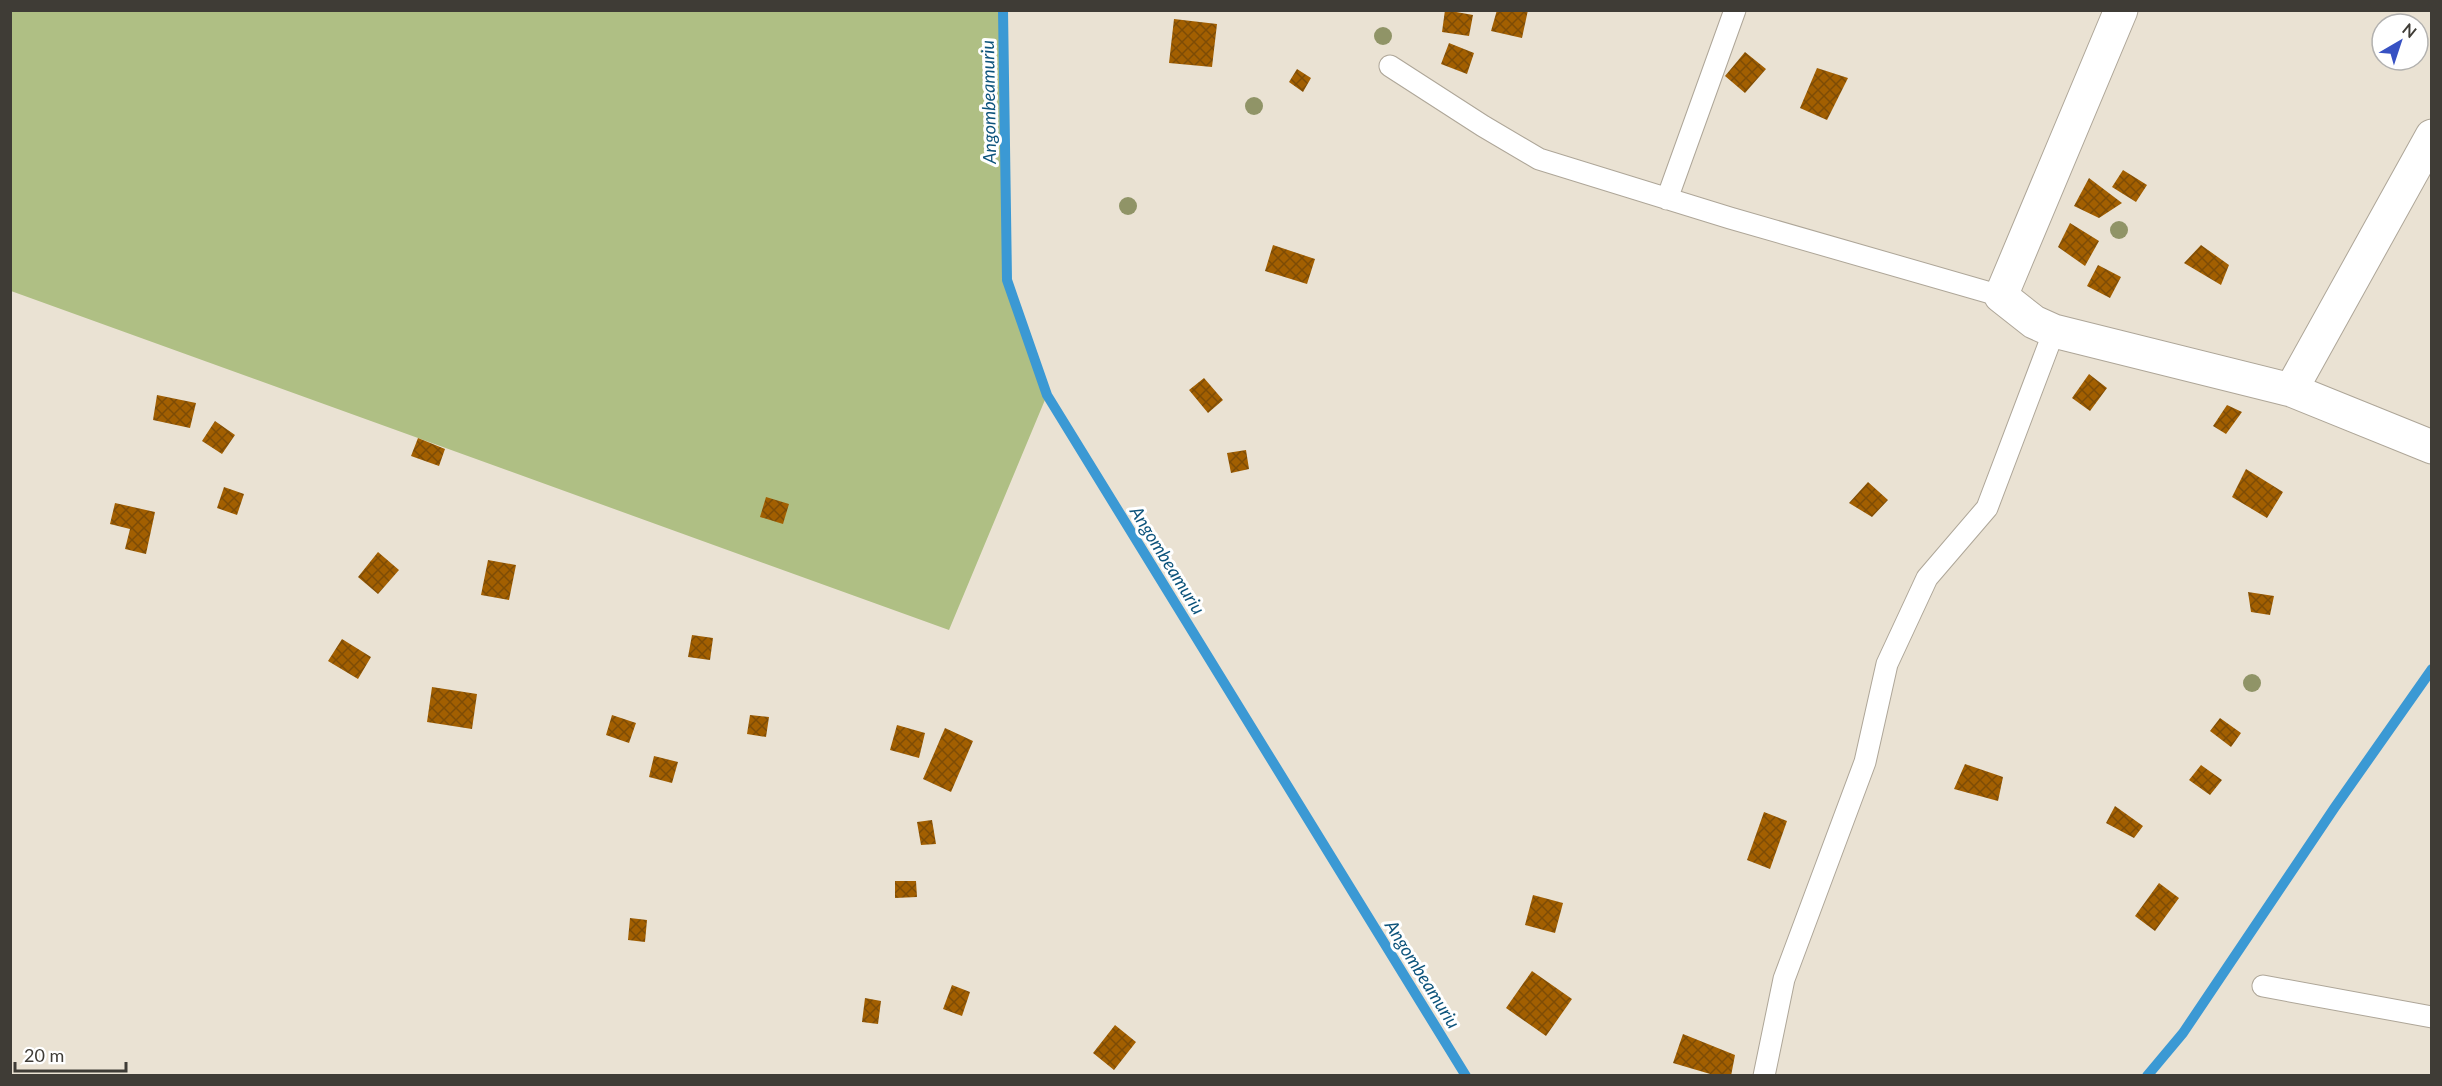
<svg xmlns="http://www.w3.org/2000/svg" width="2442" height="1086" viewBox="0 0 2442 1086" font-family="Lato,sans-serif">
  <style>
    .green { fill: #afbf84 }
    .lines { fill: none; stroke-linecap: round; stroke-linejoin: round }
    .stream { stroke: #3b99d4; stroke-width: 10 }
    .building { fill: url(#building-cross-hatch) }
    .lane-casing { stroke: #aea698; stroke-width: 23 }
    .street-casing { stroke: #aea698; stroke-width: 35 }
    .lane { stroke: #fff; stroke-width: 21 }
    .street { stroke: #fff; stroke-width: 33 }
    .tree { fill: #909467 }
    .labels { text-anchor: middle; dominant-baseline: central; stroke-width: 6; stroke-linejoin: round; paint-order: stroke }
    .water-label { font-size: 18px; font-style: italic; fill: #0c537b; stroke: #fff }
  </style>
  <defs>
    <pattern id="building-cross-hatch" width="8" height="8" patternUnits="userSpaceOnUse" patternTransform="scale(1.5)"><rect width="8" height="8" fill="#a25f01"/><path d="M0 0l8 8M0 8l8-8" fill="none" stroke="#7e4c05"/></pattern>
  </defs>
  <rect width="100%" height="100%" fill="#eae2d3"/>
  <path class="green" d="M10 11H1003L1007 280 1047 395 949 630 11 291Z"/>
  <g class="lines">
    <path class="stream" d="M1003 10 1007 280 1047 395 1466 1076
      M2147 1076 2183 1033 2335 807 2432 669"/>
  </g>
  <path class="building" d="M1445 10 1473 15 1469 36 1442 32Z
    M1497 10H1528L1522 38 1491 31Z
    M1174 19 1217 24 1212 67 1169 63Z
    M1449 43 1474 53 1467 74 1441 64Z
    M1745 52 1766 69 1745 93 1725 76Z
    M1817 68 1848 78 1827 120 1800 108Z
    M1297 69 1311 78 1303 92 1289 82Z
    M2123 170 2147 185 2136 202 2112 187Z
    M2089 178 2122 203 2099 218 2074 206Z
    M2070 223 2099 241 2085 266 2058 247Z
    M1273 245 1315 259 1307 284 1265 271Z
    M2201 245 2229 265 2221 285 2184 263Z
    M2098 265 2121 277 2110 298 2087 286Z
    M2089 374 2107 388 2090 411 2072 398Z
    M1204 378 1223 400 1208 413 1189 390Z
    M157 395 196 403 190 428 153 420Z
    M2227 405 2242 412 2226 434 2213 426Z
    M215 421 235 435 222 454 202 441Z
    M418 438 445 449 439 466 411 456Z
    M1246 450 1249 469 1231 473 1227 453Z
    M2246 469 2283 492 2267 518 2232 497Z
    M1868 482 1888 500 1872 517 1849 503Z
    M224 487 244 494 237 515 217 508Z
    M766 497 789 504 783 524 760 517Z
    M115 503 155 512 146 554 125 549 130 529 110 524Z
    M378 552 399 570 378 594 358 577Z
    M488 560 516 565 509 600 481 595Z
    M2248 592 2274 596 2270 615 2251 612Z
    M692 635 713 638 710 660 688 657Z
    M342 639 371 657 358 679 328 661Z
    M432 687 477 694 472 729 427 722Z
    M612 715 636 723 629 743 606 735Z
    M750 715 769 717 766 737 747 734Z
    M2220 718 2241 733 2231 747 2210 731Z
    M897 725 925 733 919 758 890 750Z
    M945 728 973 741 951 792 923 779Z
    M654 756 678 762 672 783 649 777Z
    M1965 764 2003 777 1998 801 1954 789Z
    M2201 765 2222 780 2210 795 2189 780Z
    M2115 806 2143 826 2134 838 2106 823Z
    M1764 812 1787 821 1770 869 1747 860Z
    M932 820 936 844 921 845 917 822Z
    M895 881H916L917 897 895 898Z
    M2159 883 2179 898 2155 931 2135 916Z
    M1533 895 1563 903 1555 933 1525 925Z
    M630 918 647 920 645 942 628 940Z
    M1532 971 1572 999 1546 1036 1506 1008Z
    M952 985 970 992 962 1016 943 1009Z
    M865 998 881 1001 878 1024 862 1022Z
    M1115 1025 1136 1042 1114 1070 1093 1053Z
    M1683 1034 1735 1055 1731 1076H1717L1673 1063Z"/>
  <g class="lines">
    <defs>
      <path id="lane" d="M1390 66 1483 126 1539 159 1730 218 2001 296
        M1667 199 1735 10
        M2263 986 2432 1017
        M1764 1076 1784 979 1865 762 1887 664 1927 578 1987 508 2054 331"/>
      <path id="street" d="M2121 10 2001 296 2034 322 2054 331 2291 390 2432 447
        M2291 390 2432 136"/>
    </defs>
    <use href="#lane" class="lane-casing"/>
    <use href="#street" class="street-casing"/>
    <use href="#lane" class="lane"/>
    <use href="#street" class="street"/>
  </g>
  <g class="tree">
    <circle cx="1383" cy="36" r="9"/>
    <circle cx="1254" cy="106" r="9"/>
    <circle cx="1128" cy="206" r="9"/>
    <circle cx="2119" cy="230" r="9"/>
    <circle cx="2252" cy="683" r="9"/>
  </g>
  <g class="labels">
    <g class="water-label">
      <text transform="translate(988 102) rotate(-91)">Angombeamuriu</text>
      <text transform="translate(1168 560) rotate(58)">Angombeamuriu</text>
      <text transform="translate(1423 974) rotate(58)">Angombeamuriu</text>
    </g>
  </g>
  <rect width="2442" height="1086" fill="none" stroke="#3f3c36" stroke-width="24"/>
  <g transform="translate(2400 42) rotate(39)"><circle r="28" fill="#ffffff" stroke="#b2b1af" stroke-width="1.5"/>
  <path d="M0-4.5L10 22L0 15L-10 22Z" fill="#3751c3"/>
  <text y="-9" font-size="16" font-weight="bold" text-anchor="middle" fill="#3f3c36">N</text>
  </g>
  <path d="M15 1062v9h111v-9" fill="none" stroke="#3f3c36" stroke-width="3"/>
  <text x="24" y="1062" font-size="18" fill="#3f3c36" stroke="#ffffff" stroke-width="4.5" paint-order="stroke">20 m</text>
</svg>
